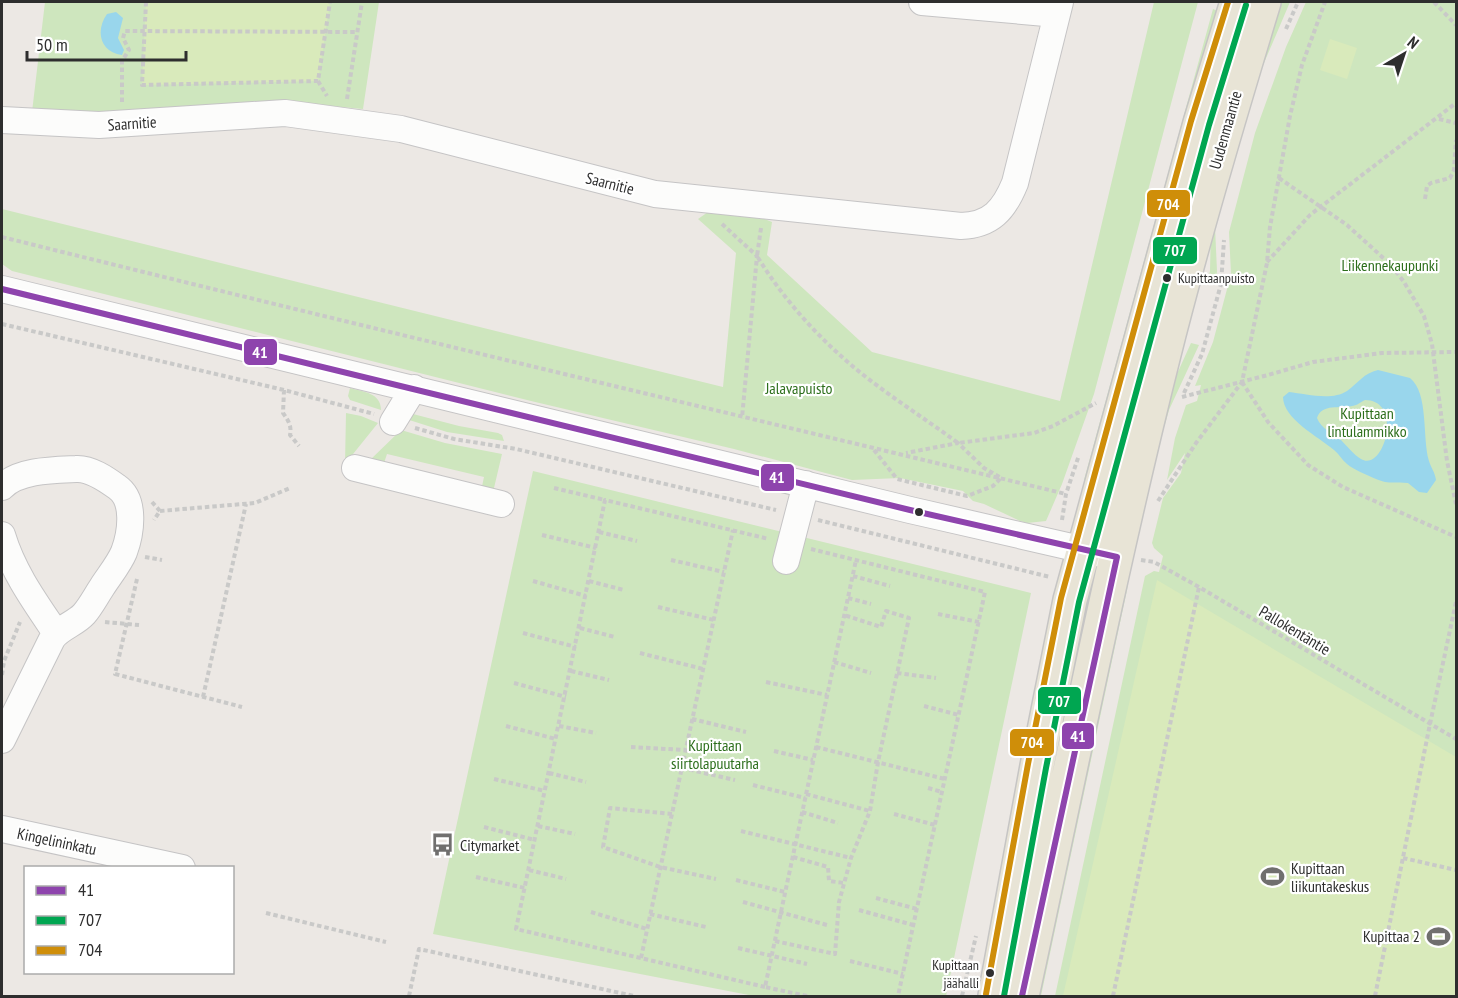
<svg xmlns="http://www.w3.org/2000/svg" width="1458" height="998" viewBox="0 0 1458 998" font-family="'PT Sans Narrow',sans-serif">
  <style>
    .green { fill: #cee6be }
    .pitch { fill: #d9eabb }
    .water { fill: #99d6ec; fill-rule: evenodd }
    .lines { fill: none; stroke-linecap: round; stroke-linejoin: round }
    .minor-casing { stroke: #c5c4c5; stroke-width: 28 }
    .major-casing { stroke: #c6c5c4; stroke-width: 36 }
    .path { stroke: #c9c9c8; stroke-width: 4; stroke-dasharray: 4.5 3; stroke-linecap: butt }
    .minor { stroke: #fcfcfb; stroke-width: 26 }
    .major { stroke: #e8e4d6; stroke-width: 33 }
    .bus-1-casing { stroke: #fff; stroke-width: 10 }
    .bus-2-casing { stroke: #fff; stroke-width: 10 }
    .bus-3-casing { stroke: #fff; stroke-width: 10 }
    .bus-1 { stroke: #8e44ad; stroke-width: 6 }
    .bus-2 { stroke: #00a651; stroke-width: 6 }
    .bus-3 { stroke: #cf8e09; stroke-width: 6 }
    .bus-dot { fill: #2e2e2e; stroke: #fff; stroke-width: 2 }
    .labels { text-anchor: middle; dominant-baseline: central; stroke-width: 4.5; stroke-linejoin: round; paint-order: stroke }
    .bus-label { font-size: 14px; fill: #2e2e2e; stroke: #fff; text-anchor: start }
    .street-label { font-size: 16px; fill: #2e2e2e; stroke: #fff }
    .park-label { font-size: 16px; fill: #2c6e1b; stroke: #fff }
    .poi-label { font-size: 16px; fill: #2e2e2e; stroke: #fff; text-anchor: start }
    .line-badge { stroke: #fff; stroke-width: 2 }
    .badge-label { font-size: 16px; text-anchor: middle; font-weight: bold; fill: #fff }
  </style>
  <rect width="100%" height="100%" fill="#ece8e4"/>
  <path class="green" d="M45 2H379L363 109 288 102 103 114 32 112Z
    M1154 2H1198L1094 394 1062 484 1046 521 1027 523 1020 521 984 504 973 501 963 491 900 478 852 480 734 449 531 401 12 271 2 264V209L723 387 736 253 698 219 708 212 757 216 772 222 767 255 872 352 1060 401Z
    M1277 2H1290L1258 77 1245 115 1215 227 1217 271 1216 283 1207 281 1210 271 1211 227Z
    M1306 2H1456V996H1055L1145 576 1154 571 1159 572 1163 556 1154 548 1152 543 1163 498 1181 473 1185 453 1167 480 1175 438 1186 405 1197 401 1201 385 1195 386 1213 342 1231 274 1229 232 1255 133 1286 47Z
    M1213 9 1220 12 1090 481 1084 480Z
    M1191 343 1199 345 1169 410 1165 424 1161 427 1163 431 1146 502 1141 501 1162 407Z
    M350 388C364 392 381 393 381 410L350 400 348 396Z
    M346 413 361 416 378 423 345 464Z
    M413 414 459 426 498 433 502 435 504 441 447 432 406 419Z
    M401 430 445 443 502 454 494 488 492 492 481 491 484 477 387 454 382 469 370 460Z
    M533 471 1031 593 946 996H754L433 934Z
    M1123 584 1128 585 1041 996H1034Z"/>
  <path class="pitch" d="M146 2H330L318 81 142 85Z
    M1330 39 1357 48 1347 79 1320 70Z
    M1157 580 1456 757V996H1063Z"/>
  <path class="water" d="M116 12 123 18 118 38 124 50 122 55C100 52 95 31 107 14Z
    M1378 370 1410 378C1429 393 1422 438 1429 461 1431 468 1435 472 1436 480L1427 493 1419 492 1408 483C1396 481 1390 485 1376 479 1367 475 1354 470 1347 464 1342 460 1339 454 1334 450 1319 437 1283 419 1283 397L1289 392C1306 394 1332 401 1347 391 1358 383 1364 373 1378 370ZM1365 400C1404 400 1384 473 1361 459 1354 455 1347 446 1341 440 1333 433 1321 429 1317 418 1322 403 1340 409 1352 406 1356 406 1361 402 1365 400Z"/>
  <g class="lines">
    <defs>
      <path id="minor" d="M922 2 1057 14
        M2 120 99 125 285 113 401 129 655 194 961 226C991 225 1004 210 1015 183L1060 2
        M2 289 910 510 1102 554
        M393 422 414 388
        M355 468 501 504
        M2 487C19 470 53 470 76 469 90 468 106 479 117 487 136 500 131 533 124 552 119 564 109 576 102 587 96 596 91 606 84 614 75 624 59 628 52 639L2 740
        M2 535C13 572 35 602 56 633
        M786 561 806 484
        M2 829 182 868"/>
      <path id="major" d="M995 996 1037 766 1070 600 1200 123 1237 2
        M1022 996C1068 784 1110 569 1163 358 1193 238 1228 120 1264 2"/>
    </defs>
    <use href="#minor" class="minor-casing"/>
    <use href="#major" class="major-casing"/>
    <path class="path" d="M146 2 142 85 318 81 330 2
      M1434 2 1456 25
      M1286 29 1298 2
      M318 81 327 96
      M347 99 362 2
      M122 102V61L129 50 123 38 125 31 357 32
      M1439 119 1456 123
      M1279 178 1347 225 1391 265 1404 282 1424 316 1432 344 1447 461 1456 504
      M1425 199 1427 186 1431 183 1450 178 1454 170 1456 140
      M722 224 757 256 742 418
      M761 228 757 256C782 297 814 333 850 364 884 393 923 417 958 443L1034 433 1053 426 1096 403
      M2 237C356 325 711 409 1066 494
      M1267 262 1310 215 1456 103
      M2 324 284 390 374 414
      M1242 382 1268 422 1308 465 1343 487 1456 537
      M284 390 283 413C288 420 292 426 290 435L299 446
      M1184 393 1202 354 1221 284 1224 240
      M1182 397 1268 375 1313 362 1382 353 1456 352
      M415 428 454 439 516 449 776 510
      M874 450 897 479 967 496 993 486 1001 478 984 468 958 443 906 453
      M554 488 605 500
      M1158 501 1196 443 1242 382 1267 263 1270 227 1290 116 1302 65 1325 2
      M152 502 160 511 154 520
      M160 511 255 503 290 488
      M818 520 1050 577
      M1062 520 1066 494 1079 455
      M599 532 637 541
      M542 535 596 548
      M811 549 985 592 898 996
      M145 557 162 560
      M671 560 724 572
      M1141 560 1154 562 1199 587 1456 739
      M853 576 890 586
      M137 579 115 674 242 707
      M533 581 586 596
      M589 581 624 590
      M848 598 871 604
      M658 607 714 620
      M938 614 979 622
      M105 622 139 625
      M580 628 615 637
      M523 633 576 647
      M640 653 703 669
      M834 662 871 673
      M571 671 609 680
      M897 673 936 678
      M2 675 4 661 20 622
      M766 682 827 695
      M514 683 566 697
      M203 697 246 504
      M924 706 959 715
      M692 719 746 732
      M506 726 556 739
      M559 726 596 733
      M631 747 686 750
      M816 747 945 779
      M774 751 813 760
      M682 768 735 780
      M549 773 586 782
      M494 779 545 791
      M753 785 805 798
      M928 788 942 792
      M806 794 870 811
      M802 812 838 823
      M672 814 610 808 603 847 660 867 716 879
      M894 814 935 825
      M538 826 575 834
      M484 827 535 840
      M741 831 851 858
      M793 857 828 867 829 881 844 883
      M1403 858 1456 870
      M529 870 566 879
      M476 877 525 888
      M736 880 785 892
      M876 898 917 909
      M743 902 827 925
      M859 910 913 925
      M591 912 647 929
      M266 913 386 942
      M650 914 706 927
      M775 941 835 954 839 902 851 858 870 811 878 762 909 618 886 611 881 627 844 615
      M738 948 807 964
      M641 958 733 530
      M850 961 903 974
      M765 987 516 929 605 500 769 539
      M409 996 419 949 634 996
      M807 996 765 987 856 560
      M962 996 976 936
      M1113 996 1199 587
      M1375 996 1430 724 1456 602"/>
    <use href="#minor" class="minor"/>
    <use href="#major" class="major"/>
    <defs>
      <path id="bus-1" d="M2 289 910 510 1117 557 1022 996"/>
      <path id="bus-2" d="M1004 996 1046 768 1079 602 1209 125 1246 5"/>
      <path id="bus-3" d="M986 994 1028 764 1061 598 1191 121 1228 2"/>
    </defs>
    <use href="#bus-1" class="bus-1-casing"/>
    <use href="#bus-2" class="bus-2-casing"/>
    <use href="#bus-3" class="bus-3-casing"/>
    <use href="#bus-1" class="bus-1"/>
    <use href="#bus-2" class="bus-2"/>
    <use href="#bus-3" class="bus-3"/>
  </g>
  <defs>
    <symbol id="bus-bare" viewBox="-9 -9 18 18"><path d="M-5-6H5V4H4V6H2V4H-2V6H-4V4H-5ZM-3.5-4V0h7V-4ZM-3.5 1.2v1.5H-2V1.2ZM2 1.2v1.5H3.5V1.2Z" fill="#706f6e" stroke="#fff" stroke-width="2.5" paint-order="stroke"/></symbol>
    <symbol id="stadium-bare" viewBox="-9 -9 18 18"><path d="M0-5a6.5 5 0 1 0 0 10a6.5 5 0 1 0 0-10ZM-3.5-1.8h7v3.6h-7Z" fill="#706f6e" stroke="#fff" stroke-width="2.5" paint-order="stroke"/></symbol>
  </defs>
  <g fill-rule="evenodd">
    <use href="#bus-bare" x="426" y="828" width="33" height="33"/>
    <use href="#stadium-bare" x="1256" y="860" width="33" height="33"/>
    <use href="#stadium-bare" x="1422" y="920" width="33" height="33"/>
  </g>
  <g class="bus-dot">
    <circle cx="1167" cy="278" r="5"/>
    <circle cx="919" cy="512" r="5"/>
    <circle cx="990" cy="973" r="5"/>
  </g>
  <g class="labels">
    <g class="bus-label">
      <text x="1178" y="278">Kupittaanpuisto</text>
      <text x="979" y="965" text-anchor="end">Kupittaan<tspan x="979" dy="18">jäähalli</tspan></text>
    </g>
    <g class="street-label">
      <text transform="translate(132 123) rotate(-4)">Saarnitie</text>
      <text transform="translate(1225 130) rotate(-74)">Uudenmaantie</text>
      <text transform="translate(610 183) rotate(14)">Saarnitie</text>
      <text transform="translate(1295 630) rotate(31)">Pallokentäntie</text>
      <text transform="translate(57 841) rotate(12)">Kingelininkatu</text>
    </g>
    <g class="park-label">
      <text x="1390" y="265">Liikennekaupunki</text>
      <text x="799" y="388">Jalavapuisto</text>
      <text x="1367" y="413">Kupittaan<tspan x="1367" dy="18">lintulammikko</tspan></text>
      <text x="715" y="745">Kupittaan<tspan x="715" dy="18">siirtolapuutarha</tspan></text>
    </g>
    <g class="poi-label">
      <text x="460" y="845">Citymarket</text>
      <text x="1291" y="868">Kupittaan<tspan x="1291" dy="18">liikuntakeskus</tspan></text>
      <text x="1420" y="936" text-anchor="end">Kupittaa 2</text>
    </g>
  </g>
  <g class="line-badge">
    <rect x="1146" y="189" width="45" height="29" rx="6" fill="#cf8e09"/>
    <rect x="1152" y="236" width="46" height="29" rx="6" fill="#00a651"/>
    <rect x="243" y="338" width="35" height="28" rx="6" fill="#8e44ad"/>
    <rect x="760" y="463" width="35" height="29" rx="6" fill="#8e44ad"/>
    <rect x="1037" y="686" width="45" height="29" rx="6" fill="#00a651"/>
    <rect x="1061" y="722" width="34" height="28" rx="6" fill="#8e44ad"/>
    <rect x="1009" y="728" width="46" height="29" rx="6" fill="#cf8e09"/>
  </g>
  <g class="badge-label">
    <text x="1168" y="210">704</text>
    <text x="1175" y="256">707</text>
    <text x="260" y="358">41</text>
    <text x="777" y="483">41</text>
    <text x="1059" y="707">707</text>
    <text x="1078" y="742">41</text>
    <text x="1032" y="748">704</text>
  </g>
  <rect width="1458" height="998" fill="none" stroke="#2e2e2e" stroke-width="6"/>
  <rect x="24" y="866" width="210" height="108" fill="#ffffff" stroke="#ababab" stroke-width="1.5"/>
  <rect x="36" y="886" width="30" height="9" fill="#8e44ad" stroke="#ababab" stroke-width="1.5"/>
  <text x="78" y="896" font-size="18" fill="#2e2e2e">41</text>
  <rect x="36" y="916" width="30" height="9" fill="#00a651" stroke="#ababab" stroke-width="1.5"/>
  <text x="78" y="926" font-size="18" fill="#2e2e2e">707</text>
  <rect x="36" y="946" width="30" height="9" fill="#cf8e09" stroke="#ababab" stroke-width="1.5"/>
  <text x="78" y="956" font-size="18" fill="#2e2e2e">704</text>
  <g transform="translate(1404 54) rotate(39)" stroke="#ffffff" stroke-width="4.5" paint-order="stroke">
  <path d="M0-4.5L10 22L0 15L-10 22Z" fill="#2e2e2e"/>
  <text y="-9" font-size="16" font-weight="bold" text-anchor="middle" fill="#2e2e2e">N</text>
  </g>
  <path d="M27 51v9h159v-9" fill="none" stroke="#2e2e2e" stroke-width="3"/>
  <text x="36" y="51" font-size="18" fill="#2e2e2e" stroke="#ffffff" stroke-width="4.5" paint-order="stroke">50 m</text>
</svg>
